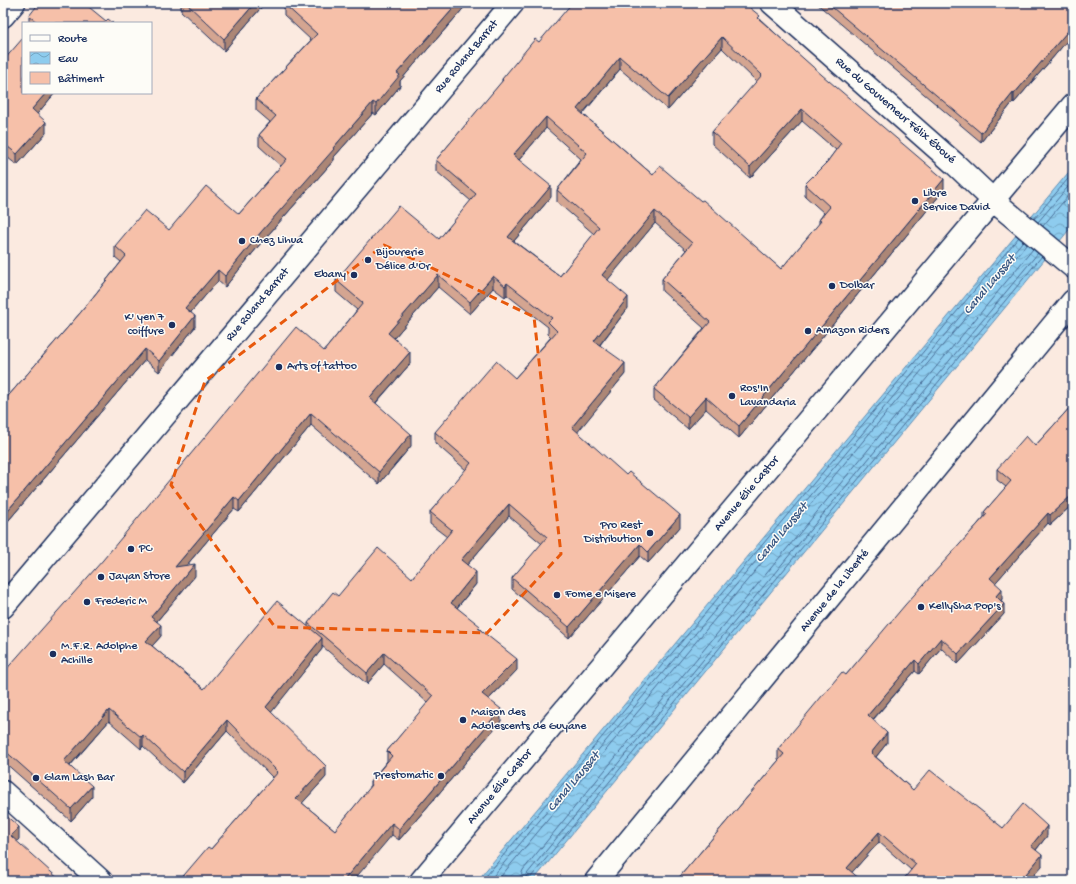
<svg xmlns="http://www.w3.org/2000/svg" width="1076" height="884" viewBox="0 0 1076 884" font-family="'Gochi Hand',sans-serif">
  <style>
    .water { fill: url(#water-waves); stroke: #608db4 }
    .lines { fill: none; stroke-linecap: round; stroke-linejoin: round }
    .shore { stroke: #496e98; stroke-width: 1 }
    .minor-casing { stroke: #1b2f5e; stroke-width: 25 }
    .tertiary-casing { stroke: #1b2f5e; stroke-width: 25 }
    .minor { stroke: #fdfcf7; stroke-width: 22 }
    .tertiary { stroke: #fdfcf7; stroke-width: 22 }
    .wall { fill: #d4a591; stroke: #1b2f5e; fill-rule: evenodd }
    .shaded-wall { fill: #ac8676; stroke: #1b2f5e }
    .building { fill: #f6c0a9; stroke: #1b2f5e; fill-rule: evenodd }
    .marked { fill: none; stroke: #e8590c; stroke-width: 3; stroke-dasharray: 8 5; stroke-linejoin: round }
    .poi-dot { fill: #1b2f5e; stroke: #fdfcf7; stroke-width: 1.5 }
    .labels { text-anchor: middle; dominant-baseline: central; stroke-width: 3; stroke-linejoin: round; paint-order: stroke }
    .street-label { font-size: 12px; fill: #1b2f5e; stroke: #fdfcf7 }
    .poi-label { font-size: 12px; fill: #1b2f5e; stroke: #fdfcf7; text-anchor: start }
    .water-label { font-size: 13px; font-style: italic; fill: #385682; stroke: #fdfcf7 }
  </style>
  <defs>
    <pattern id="water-waves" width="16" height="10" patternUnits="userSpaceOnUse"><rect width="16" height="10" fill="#8eccee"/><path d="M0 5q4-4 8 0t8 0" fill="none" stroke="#73a6c4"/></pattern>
  </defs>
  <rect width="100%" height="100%" fill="#fbeae0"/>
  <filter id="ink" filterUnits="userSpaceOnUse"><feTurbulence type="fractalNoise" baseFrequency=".025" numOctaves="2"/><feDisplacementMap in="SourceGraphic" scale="8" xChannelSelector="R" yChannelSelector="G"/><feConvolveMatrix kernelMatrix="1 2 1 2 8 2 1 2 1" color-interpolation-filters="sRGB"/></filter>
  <g filter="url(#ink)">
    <path class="water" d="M1073 167V225L533 881H477Z"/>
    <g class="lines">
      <path class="shore" d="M1034 219 1073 173
        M1038 222 1073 181
        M1043 226 1073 190
        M482 881 1019 237
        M489 881 1023 241
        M497 881 1027 244
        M519 881 523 870 1033 249
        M525 881 527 874 1038 253
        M530 881 531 877 1042 256"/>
      <defs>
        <path id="minor" d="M772 3 956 165 994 201
          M3 16 14 3
          M3 607 513 3
          M3 792 101 881"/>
        <path id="tertiary" d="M994 201 1073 267
          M421 881 1073 105
          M596 881 1073 301"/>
      </defs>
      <use href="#minor" class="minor-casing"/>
      <use href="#tertiary" class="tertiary-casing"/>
      <use href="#minor" class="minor"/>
      <use href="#tertiary" class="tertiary"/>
    </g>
    <path class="wall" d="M181 3H265L224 51 181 11Z
      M285 3H468L400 81V86L376 115 373 113 334 157V160L261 243 225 287 218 281 191 312 195 327 159 372 145 360 3 527V402L81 312 121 262 115 257V246L169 230 239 214 281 166 259 146V135L270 122 256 110V99L311 40 284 15V4Z
      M816 3H1073V34L1014 103 1013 102 981 142Z
      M29 16 106 21 113 23H29Z
      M760 19 944 190 739 438 706 409 688 429 654 400V389L704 328 662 291V279L686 250 655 223 607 280 628 308 600 345 625 374 577 432 680 527 648 563 640 556 569 638 512 589V578L542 544 509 516 467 565 476 584 457 608 480 629 517 670 489 699 501 721 399 840 392 835 211 849 273 778 227 731 183 783 143 746 141 749 109 721 70 766 92 797 71 821 3 761V673L324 351 357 310 336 292V280L439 239 471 201 436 171V160L502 82V79L539 42ZM722 48 757 82 712 132V144L750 178 802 121 836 150 827 162 805 184V196L824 213 819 220V224L781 269 701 201 653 175 583 114 620 69 668 110ZM546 128 581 159 557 190V202L594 234 560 276 514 241 551 197 519 160ZM438 287 470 314 493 288 505 297 507 295 548 327V334L551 337 515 378 435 432V443L466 470 430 512V524L447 537 412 578 338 596 308 623V626L204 689 152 646 161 636 157 621 195 576 186 566 234 509 239 512 311 425 379 484 411 446 376 403 410 364 394 338ZM322 646 367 684 384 664 428 703 387 751V761L370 782V788L335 830 302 803 326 777 271 712 322 649Z
      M3 61 23 93H55L37 114 46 133 17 165 3 154Z
      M1073 404V504L1050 525 1048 523 995 583 1002 599 1001 601 1004 614 958 664 941 648 919 674 915 671 873 720 887 743 876 757 913 790 1003 828 1047 836 1036 850 1042 866 911 870 879 842 852 872 676 881 779 760 778 759V749L846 675 984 517V512L1006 487 997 480V469L1035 446Z"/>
    <path class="shaded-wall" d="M255 3H265L224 51V39Z
      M458 3H468L400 81V86L376 115V104L397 73Z
      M1073 25V34L1014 103V94Z
      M722 37V48L668 110V98Z
      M620 57V69L577 120V109Z
      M46 93H55L32 120V109Z
      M1013 93V102L981 142V133Z
      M373 102V113L334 157V160L261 243 225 287V276L261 232 333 148Z
      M802 109V121L750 178V167Z
      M546 117V128L513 167V155Z
      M46 122V133L17 165V154Z
      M944 179V190L739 438V426Z
      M551 186V197L508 248V237Z
      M655 211V223L602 287V275Z
      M218 270V281L185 319V308Z
      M438 275V287L388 345V333Z
      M493 276V288L470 314V302Z
      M507 283V295L505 297V286Z
      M628 297V308L594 352V341Z
      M195 316V327L159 372V361Z
      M145 349V360L3 527V516Z
      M410 352V364L370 409V398Z
      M625 363V374L572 439V427Z
      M706 397V409L688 429V417Z
      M311 413V425L239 512V501Z
      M411 434V446L379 484V472Z
      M1073 494V504L1050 525V515Z
      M234 497V509L175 579V567Z
      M509 504V516L461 572V560Z
      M1048 513V523L990 589V578Z
      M680 515V527L648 563V552Z
      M640 544V556L569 638V627Z
      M195 564V576L151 628V617Z
      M476 572V584L451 615V603Z
      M1002 589V599L996 606V596Z
      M1004 604V614L958 664V654Z
      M161 625V636L146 653V641Z
      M322 638V649L266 719V707Z
      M941 638V648L919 674V664Z
      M384 653V664L367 684V673Z
      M517 659V670L482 706V694Z
      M915 660V671L868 725V715Z
      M501 709V721L399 840V829Z
      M109 710V721L64 772V761Z
      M227 720V731L183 783V772Z
      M887 733V743L871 763V753Z
      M143 735V746L141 749V737Z
      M326 766V777L296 810V798Z
      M92 786V797L71 821V809Z
      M392 823V835L353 881H343Z
      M1047 826V836L1031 856V846Z
      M19 827V839L11 848V836Z
      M879 832V842L847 878V868Z
      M1042 855V866L1029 881H1020Z"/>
    <path class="building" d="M39 3H84L106 21 108 19 113 23H36L37 22 29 16Z
      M186 3H255L224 39Z
      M285 3H458L397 73 400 75 376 104 373 102 333 148 334 149 261 232 225 276 218 270 185 308 195 316 159 361 145 349 3 516V402L81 312 126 256 115 246 145 210 169 230 206 186 239 214 287 159 259 135 276 116 256 99 317 34 284 4Z
      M572 3H744L760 16 758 18 822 75 944 179 739 426 706 397 688 417 654 389 710 322 662 279 692 243 655 211 602 275 628 297 594 341 625 363 572 427 626 475 629 472 680 515 648 552 640 544 569 627 512 578 547 537 509 504 461 560 476 572 451 603 480 626 478 628 517 659 482 694 501 709 399 829 392 823 343 881H179L208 847 211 849 278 772 227 720 183 772 143 735 141 737 109 710 64 761 92 786 71 809 3 749V673L103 560 296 327 324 351 363 303 336 280 399 206 439 239 476 194 436 160 503 80 502 79 535 39 539 42ZM722 37 762 75 712 132 750 167 802 109 841 143 827 162 805 184 830 207 819 220 821 221 781 269 703 200 701 201 660 166 653 175 577 109 620 57 668 98ZM546 117 587 153 557 190 599 227 560 276 508 237 551 186 513 155ZM438 275 470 302 493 276 505 286 507 283 552 318 548 322 557 331 515 378 496 361 435 432 471 463 430 512 452 530 412 578 378 548 338 596 333 592 308 623 367 673 384 653 433 696 387 751 392 756 370 782 372 785 335 830 296 798 326 766 266 707 322 638 277 601 204 689 146 641 161 625 151 617 195 564 175 567 234 497 239 501 311 413 379 472 411 434 370 398 410 352 388 333Z
      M827 3H1073V25L1014 94 1013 93 981 133Z
      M23 38V93H46L32 109 46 122 17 154 3 143V61Z
      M1073 404V494L1050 515 1048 513 990 578 1002 589 996 596 1004 604 958 654 941 638 919 664 915 660 868 715 887 733 871 753 913 790 930 770 1003 828 1023 804 1047 826 1031 846 1042 855 1020 881H902L916 864 879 832 847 868 862 881H676L784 754 778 749 842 672 846 675 905 605 987 514 984 512 1011 481 997 469 1026 436 1035 446Z
      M3 813 19 827 11 836 61 881H3Z"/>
  </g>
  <path class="marked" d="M384 245 534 317 561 554 487 633 275 627 171 485 205 381Z"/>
  <g class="poi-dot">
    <circle cx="915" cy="201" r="4"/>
    <circle cx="242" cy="241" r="4"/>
    <circle cx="368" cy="260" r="4"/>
    <circle cx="354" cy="275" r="4"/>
    <circle cx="832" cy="286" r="4"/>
    <circle cx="172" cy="325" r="4"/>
    <circle cx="808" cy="331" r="4"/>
    <circle cx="279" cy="367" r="4"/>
    <circle cx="732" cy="396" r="4"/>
    <circle cx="650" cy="533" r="4"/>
    <circle cx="131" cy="549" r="4"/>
    <circle cx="101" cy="577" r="4"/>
    <circle cx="557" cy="595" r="4"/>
    <circle cx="87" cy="602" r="4"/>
    <circle cx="921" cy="607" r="4"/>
    <circle cx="53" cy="654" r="4"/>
    <circle cx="463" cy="720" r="4"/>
    <circle cx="441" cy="776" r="4"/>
    <circle cx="36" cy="778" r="4"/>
  </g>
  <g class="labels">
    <g class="street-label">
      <text transform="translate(467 57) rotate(-50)">Rue Roland Barrat</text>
      <text transform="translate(895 111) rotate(41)">Rue du Gouverneur Félix Éboué</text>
      <text transform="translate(258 305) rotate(-50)">Rue Roland Barrat</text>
      <text transform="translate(747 494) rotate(-50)">Avenue Élie Castor</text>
      <text transform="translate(835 591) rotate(-51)">Avenue de la Liberté</text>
      <text transform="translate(500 787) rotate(-50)">Avenue Élie Castor</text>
    </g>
    <g class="poi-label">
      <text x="923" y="194">Libre<tspan x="923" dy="14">Service David</tspan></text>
      <text x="250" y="241">Chez Lihua</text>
      <text x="376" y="253">Bijourerie<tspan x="376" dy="14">Délice d'Or</tspan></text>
      <text x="346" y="275" text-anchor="end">Ebany</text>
      <text x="840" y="286">Dolbar</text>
      <text x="164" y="318" text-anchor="end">K' yen 7<tspan x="164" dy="14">coiffure</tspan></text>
      <text x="816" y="331">Amazon Riders</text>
      <text x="287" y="367">Arts of tattoo</text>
      <text x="740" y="389">Ros'In<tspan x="740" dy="14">Lavandaria</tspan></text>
      <text x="642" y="526" text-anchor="end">Pro Rest<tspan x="642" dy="14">Distribution</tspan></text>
      <text x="139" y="549">PC</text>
      <text x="109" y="577">Jayan Store</text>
      <text x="565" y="595">Fome e Misere</text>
      <text x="95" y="602">Frederic M</text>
      <text x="929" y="607">KellySha Pop's</text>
      <text x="61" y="647">M.F.R. Adolphe<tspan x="61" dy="14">Achille</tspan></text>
      <text x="471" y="713">Maison des<tspan x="471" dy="14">Adolescents de Guyane</tspan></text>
      <text x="433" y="776" text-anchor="end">Prestomatic</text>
      <text x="44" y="778">Glam Lash Bar</text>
    </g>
    <g class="water-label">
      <text transform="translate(990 285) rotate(-50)">Canal Laussat</text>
      <text transform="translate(782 533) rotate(-50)">Canal Laussat</text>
      <text transform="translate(574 782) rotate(-50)">Canal Laussat</text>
    </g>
  </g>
  <rect width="1076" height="884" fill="none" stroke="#fdfcf7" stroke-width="16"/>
  <rect x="8" y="8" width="1060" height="868" fill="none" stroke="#1b2f5e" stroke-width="1.5" filter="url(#ink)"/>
  <rect x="22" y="22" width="130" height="72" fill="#fdfcf7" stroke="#a3aaba"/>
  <rect x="30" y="35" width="20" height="6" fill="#fdfcf7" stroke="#a3aaba"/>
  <text x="58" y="42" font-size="12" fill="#1b2f5e">Route</text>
  <rect x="30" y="52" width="20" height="12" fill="url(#water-waves)" stroke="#a3aaba"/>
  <text x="58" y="62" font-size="12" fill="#1b2f5e">Eau</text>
  <rect x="30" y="72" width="20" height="12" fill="#f6c0a9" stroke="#a3aaba"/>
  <text x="58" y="82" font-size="12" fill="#1b2f5e">Bâtiment</text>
</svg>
